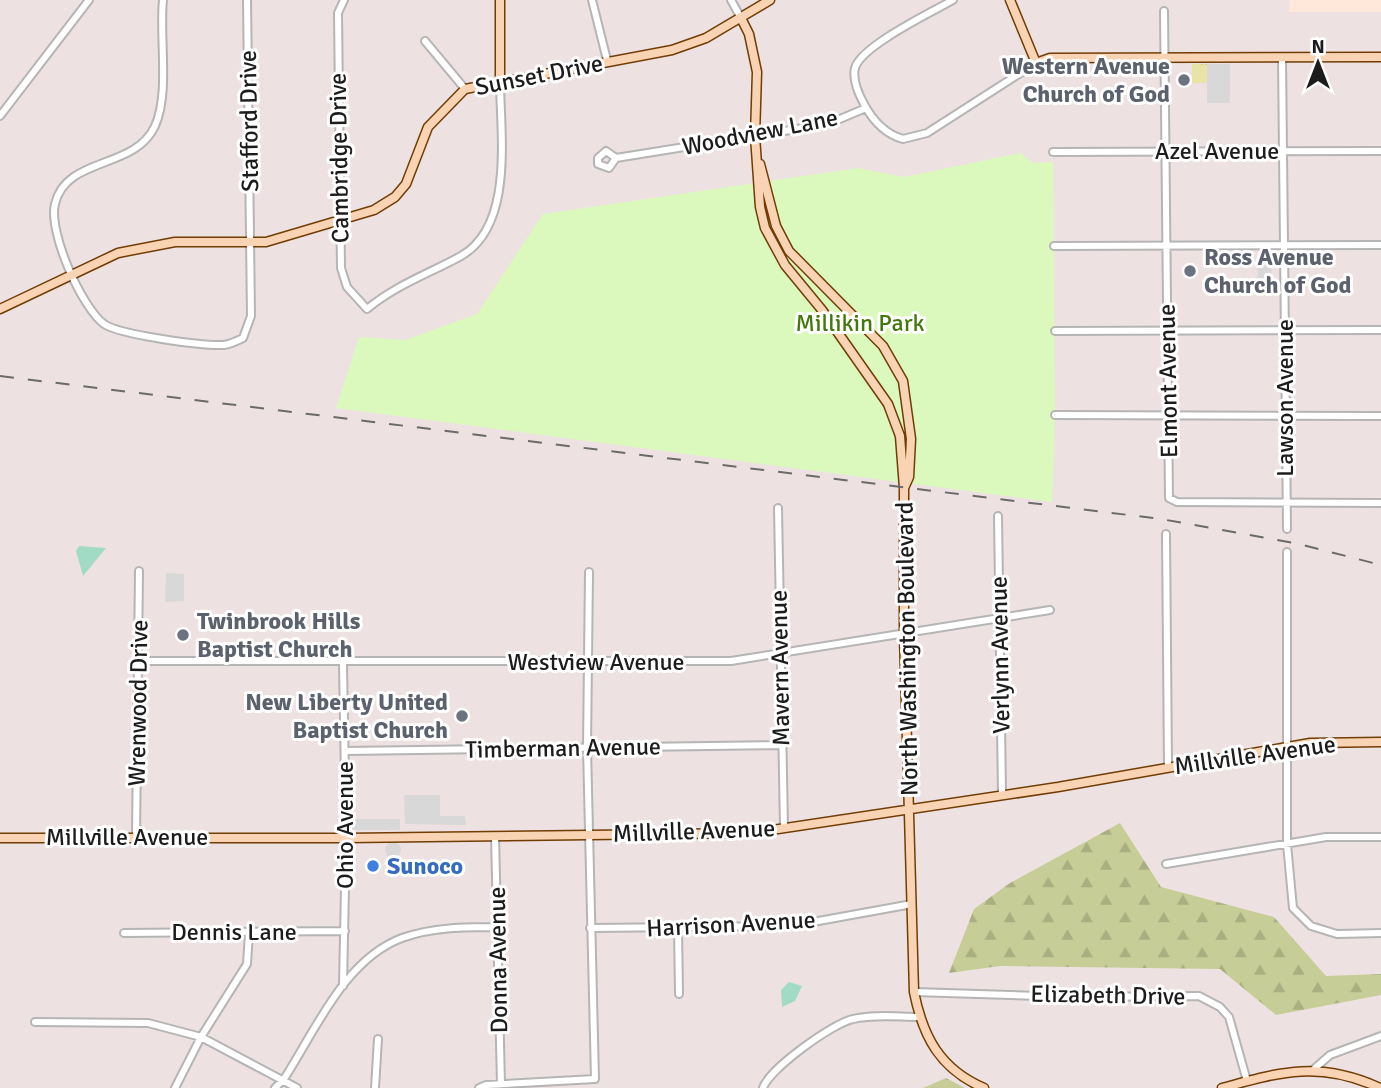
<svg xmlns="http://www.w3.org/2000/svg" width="1381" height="1088" viewBox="0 0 1381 1088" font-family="Signika,sans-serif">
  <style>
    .education { fill: #ffe8d9 }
    .grass { fill: url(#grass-tufts) }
    .forest { fill: url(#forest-firs) }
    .park { fill: #dbf9bd }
    .parking { fill: #d8d8d8 }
    .water { fill: #a1dbc6 }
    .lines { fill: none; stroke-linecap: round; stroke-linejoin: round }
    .street-casing { stroke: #b5b5b5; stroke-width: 10 }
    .secondary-casing { stroke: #713d05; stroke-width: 11 }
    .street { stroke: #fff; stroke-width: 6 }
    .secondary { stroke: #f9d4b4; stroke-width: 8 }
    .rail { stroke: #6a6a6a; stroke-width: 2; stroke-dasharray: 14 14; stroke-linecap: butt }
    .worship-dot { fill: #6b7280; stroke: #fff; stroke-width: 2.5 }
    .shop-dot { fill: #3f7fe0; stroke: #fff; stroke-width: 2.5 }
    .labels { text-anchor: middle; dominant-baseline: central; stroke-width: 6; stroke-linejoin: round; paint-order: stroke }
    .worship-label { font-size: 24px; font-weight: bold; fill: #5b616d; stroke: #fff; text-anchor: end }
    .street-label { font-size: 24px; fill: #1c1c1c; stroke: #fff }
    .park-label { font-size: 24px; fill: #43780b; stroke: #fff }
    .shop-label { font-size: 24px; font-weight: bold; fill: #366cbe; stroke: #fff; text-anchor: start }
  </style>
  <defs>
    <pattern id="grass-tufts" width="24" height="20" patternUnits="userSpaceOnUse" patternTransform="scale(1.75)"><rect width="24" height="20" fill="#e8e3a7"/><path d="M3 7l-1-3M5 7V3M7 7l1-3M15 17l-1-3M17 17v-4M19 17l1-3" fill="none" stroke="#c6c28f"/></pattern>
    <pattern id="forest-firs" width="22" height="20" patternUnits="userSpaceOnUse" patternTransform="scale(1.75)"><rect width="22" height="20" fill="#c6cd96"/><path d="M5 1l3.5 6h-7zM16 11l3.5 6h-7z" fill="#aaaf81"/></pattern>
  </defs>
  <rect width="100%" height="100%" fill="#ede2e1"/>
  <path class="education" d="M1290 0H1381V12H1289Z"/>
  <path class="grass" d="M1192 64H1207V83H1192Z"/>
  <path class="forest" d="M1120 823 1161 887 1274 917 1326 976 1381 974V995L1276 1015 1220 969 1000 966 949 973 974 909 1010 883Z
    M946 1078 965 1088H923Z"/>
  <path class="park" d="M1020 153 1033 163 1053 162 1055 415 1052 502 336 408 359 337 405 340 477 314 543 214 858 168 904 177Z"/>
  <path class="parking" d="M1207 64H1230V103H1207Z
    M1257 257H1271L1272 286 1258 287Z
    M166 573 184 574V601L165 602Z
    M404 795H440V816H465L466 825 405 824Z
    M349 819H400V830H349Z
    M385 850a8 8 0 1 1 16 0a8 8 0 1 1-16 0Z"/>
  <path class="water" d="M79 546 106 548 83 576 76 551Z
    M789 982 802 986 795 1001 782 1007 781 990Z"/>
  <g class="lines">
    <defs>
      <path id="street" d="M163 0C159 37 170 93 155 126 135 170 66 156 55 204 48 232 82 308 104 324 120 335 203 346 224 345 231 344 237 341 243 338L251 316 247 0
        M344 0 338 13 341 268 347 287 367 309C396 285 428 274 461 256 515 225 500 132 500 80
        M592 0 607 60
        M731 0 741 18
        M953 0C932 12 861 46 855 68 852 80 858 93 864 104 873 121 885 134 903 139L927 133 1036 63
        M1164 11 1169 498 1177 502 1381 503
        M425 41 465 89
        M1282 58 1287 529
        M0 116 89 0
        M1053 152 1381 151
        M616 158 609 168 598 164V158L606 151 616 158 828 124 866 108
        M1054 246 1381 245
        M1055 331 1381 330
        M1055 415 1381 416
        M778 508 784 828
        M998 516 1002 794
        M1166 534 1168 766
        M1287 552V844L1293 908 1311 926 1337 934 1381 933
        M138 661H731L1050 610
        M343 664 346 838 343 986
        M345 751 781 745
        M136 836 139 571
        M495 836 501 1084
        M1166 864 1326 837H1381
        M590 928 791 926 912 904
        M678 928 679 994
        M124 933 345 931
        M914 992 1070 997 1199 996 1220 1007 1229 1017 1247 1081
        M35 1022 148 1023 201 1037 297 1088
        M1314 1069 1330 1055 1381 1036
        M175 1088 201 1037 247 964 249 933
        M275 1088 284 1079C315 1031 345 959 402 938 433 927 466 927 498 927
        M375 1088 378 1039
        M479 1088 486 1085 595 1079 587 748 589 572
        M763 1088C769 1069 833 1023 853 1019 874 1014 898 1017 919 1017"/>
      <path id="secondary" d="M1010 0 1036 63 1050 58 1381 57
        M741 18 749 34 757 72 755 136 760 207 765 228 785 265 822 310 888 404 900 436 904 488V635L914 992C923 1037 940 1069 984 1088
        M500 80V0
        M760 164 776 226 789 251 883 346 903 381 911 439 909 477 904 488
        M0 309 118 253 175 242H266L374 210 395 197 406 184 428 127 465 89 672 50 706 38 770 0
        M0 838H346L752 833 1058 787 1310 743 1381 742
        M1222 1088C1282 1071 1321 1061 1380 1088"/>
    </defs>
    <use href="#street" class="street-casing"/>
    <use href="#secondary" class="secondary-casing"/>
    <use href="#street" class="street"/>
    <use href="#secondary" class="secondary"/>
    <path class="rail" d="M0 376 1161 519 1299 544 1381 565"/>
  </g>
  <g class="worship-dot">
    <circle cx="1184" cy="80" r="7"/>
    <circle cx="1190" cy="271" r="7"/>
    <circle cx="183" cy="635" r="7"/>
    <circle cx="462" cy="716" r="7"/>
  </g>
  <circle class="shop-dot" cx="373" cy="866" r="7"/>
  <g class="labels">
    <g class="worship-label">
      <text x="1170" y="66">Western Avenue<tspan x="1170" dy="28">Church of God</tspan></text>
      <text x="1204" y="257" text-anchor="start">Ross Avenue<tspan x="1204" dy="28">Church of God</tspan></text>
      <text x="197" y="621" text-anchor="start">Twinbrook Hills<tspan x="197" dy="28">Baptist Church</tspan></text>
      <text x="448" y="702">New Liberty United<tspan x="448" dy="28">Baptist Church</tspan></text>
    </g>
    <g class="street-label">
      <text transform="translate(539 75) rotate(-11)">Sunset Drive</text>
      <text transform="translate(249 121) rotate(-91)">Stafford Drive</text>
      <text transform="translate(760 132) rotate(-11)">Woodview Lane</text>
      <text x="1217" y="151">Azel Avenue</text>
      <text transform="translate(339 158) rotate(-91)">Cambridge Drive</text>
      <text transform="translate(1168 381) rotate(-91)">Elmont Avenue</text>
      <text transform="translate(1285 398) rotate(-90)">Lawson Avenue</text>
      <text transform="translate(907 649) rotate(-91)">North Washington Boulevard</text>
      <text transform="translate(1000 655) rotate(-91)">Verlynn Avenue</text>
      <text x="596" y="662">Westview Avenue</text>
      <text transform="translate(780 668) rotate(-91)">Mavern Avenue</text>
      <text transform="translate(138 703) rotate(-89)">Wrenwood Drive</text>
      <text transform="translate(563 748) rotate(-1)">Timberman Avenue</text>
      <text transform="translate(1255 755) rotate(-8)">Millville Avenue</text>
      <text transform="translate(345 825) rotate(-90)">Ohio Avenue</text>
      <text transform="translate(694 831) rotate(-2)">Millville Avenue</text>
      <text x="127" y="837">Millville Avenue</text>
      <text transform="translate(731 924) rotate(-3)">Harrison Avenue</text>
      <text x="234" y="932">Dennis Lane</text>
      <text transform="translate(498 960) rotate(-91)">Donna Avenue</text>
      <text transform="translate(1108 995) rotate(1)">Elizabeth Drive</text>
    </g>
    <g class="park-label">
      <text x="860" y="323">Millikin Park</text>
    </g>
    <g class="shop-label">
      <text x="387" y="866">Sunoco</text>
    </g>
  </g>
  <g transform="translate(1318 63)" stroke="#ffffff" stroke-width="5" paint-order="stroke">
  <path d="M0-5L12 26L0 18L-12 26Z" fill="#1c1c1c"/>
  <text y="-10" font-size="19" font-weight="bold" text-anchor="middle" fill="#1c1c1c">N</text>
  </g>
</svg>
